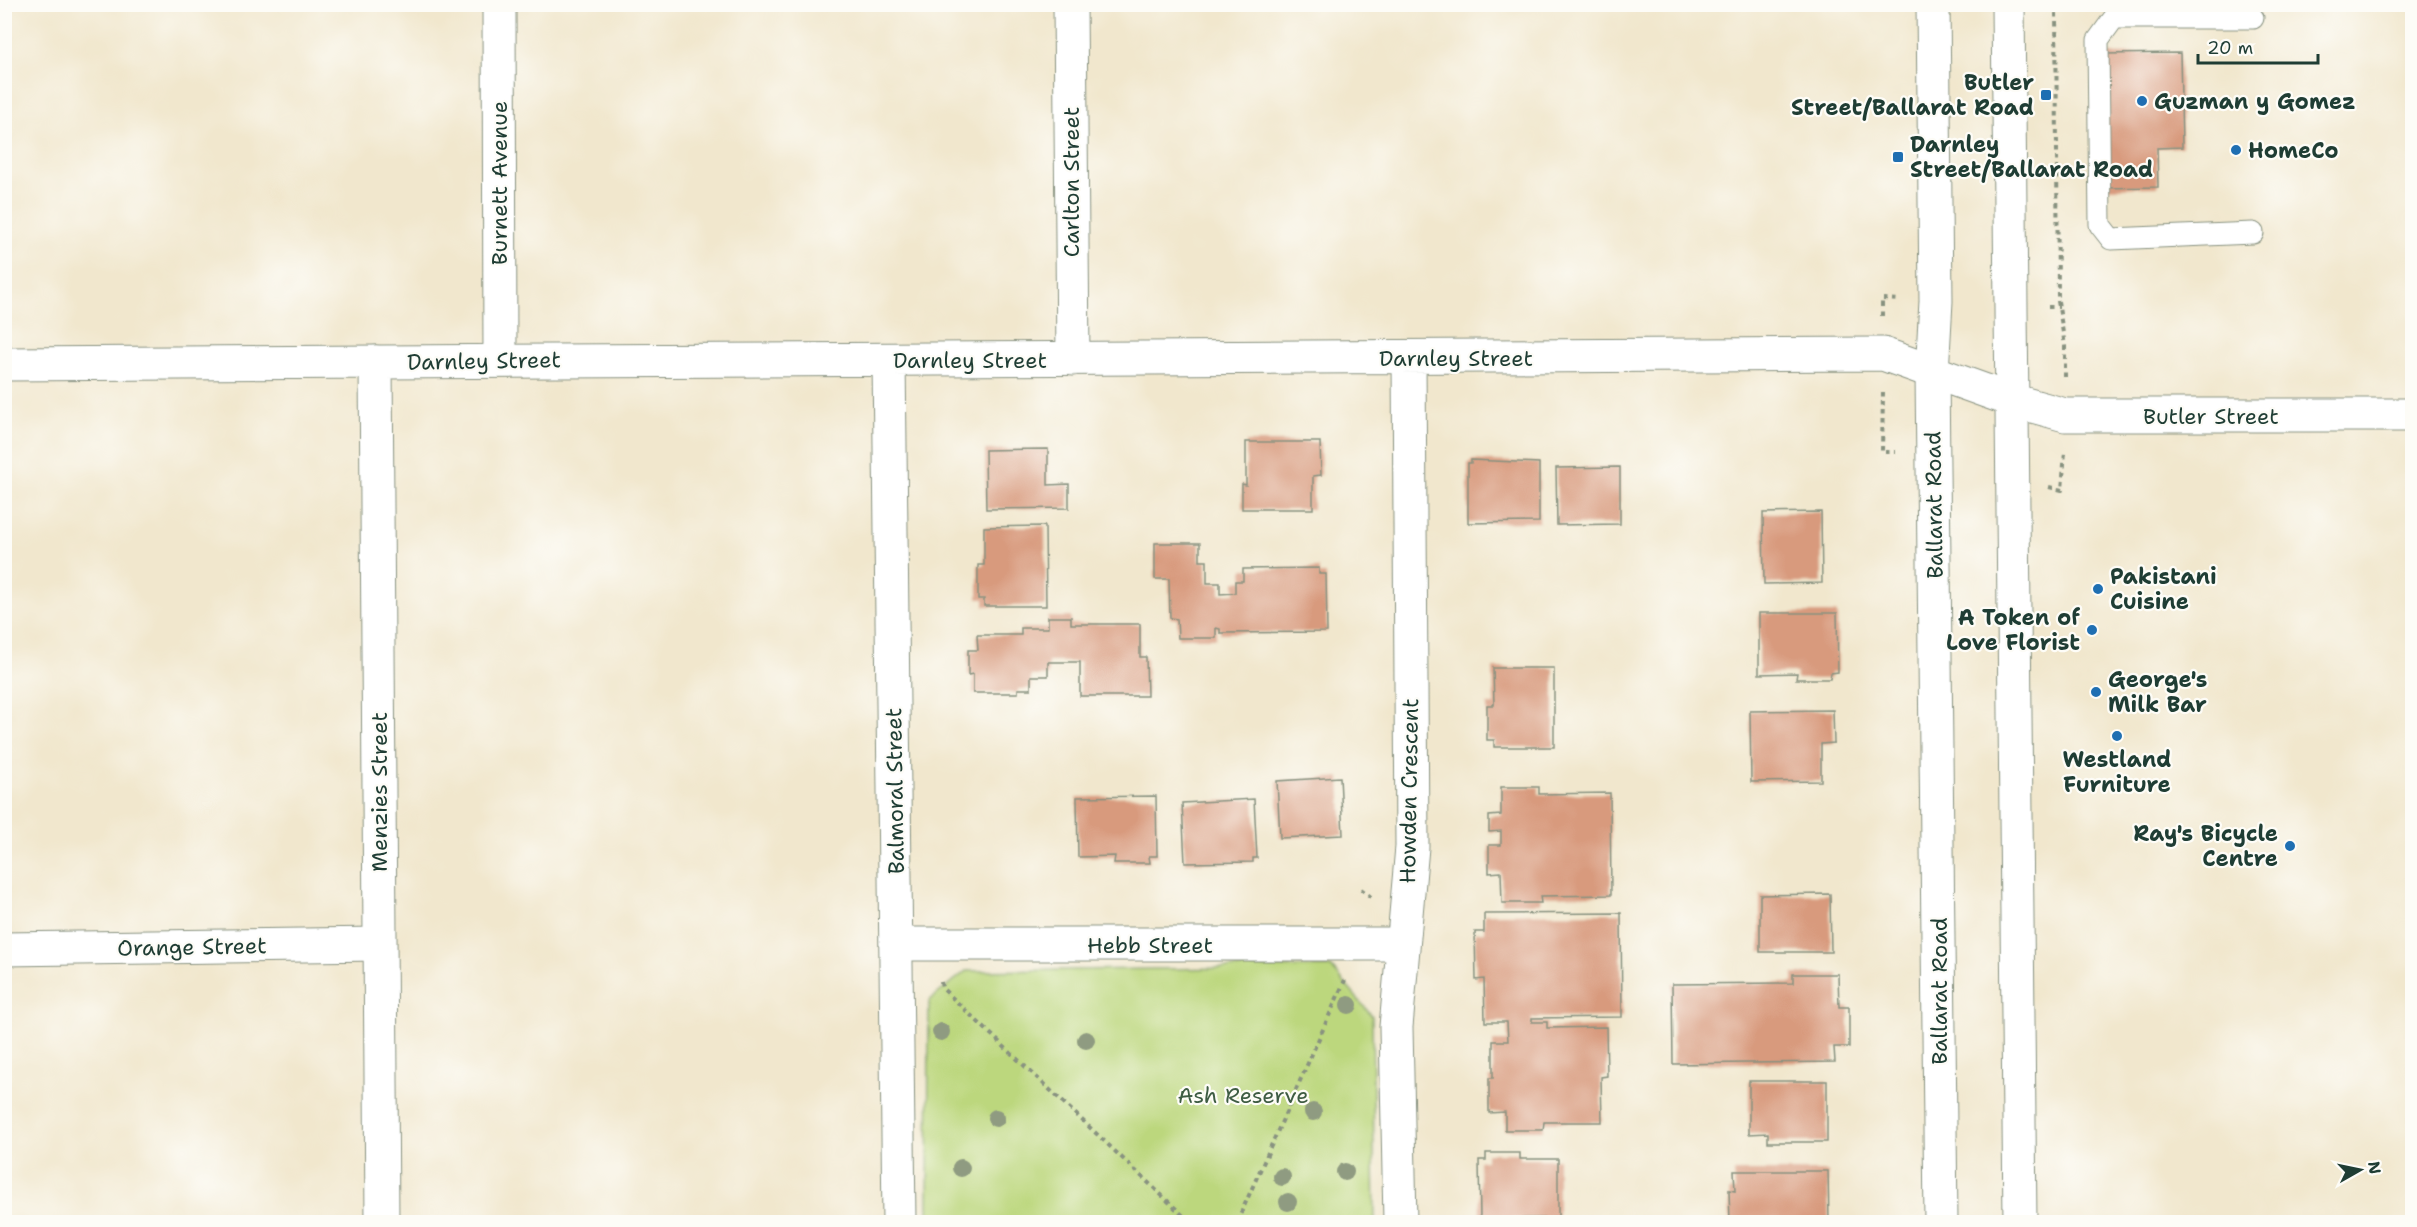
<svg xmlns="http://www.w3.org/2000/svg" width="2417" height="1227" viewBox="0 0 2417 1227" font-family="'Shantell Sans',sans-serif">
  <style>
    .green { fill: #bcd77d; stroke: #6e8a58; stroke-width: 1.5 }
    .building { fill: #d89a7d }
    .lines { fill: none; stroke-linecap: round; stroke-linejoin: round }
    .service-casing { stroke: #889280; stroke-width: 23 }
    .minor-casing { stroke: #889280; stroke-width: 35 }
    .trunk-casing { stroke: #889280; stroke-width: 35 }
    .path { stroke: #889280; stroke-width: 4; stroke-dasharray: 4.5 4.5; stroke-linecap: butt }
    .service { stroke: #fff; stroke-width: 21 }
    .minor { stroke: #fff; stroke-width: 33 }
    .trunk { stroke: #fff; stroke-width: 33 }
    .tree { fill: #8f9b81 }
    .poi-dot { fill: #1f6fb2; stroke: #fdfcf7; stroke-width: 2 }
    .labels { text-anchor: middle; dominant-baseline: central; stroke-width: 4.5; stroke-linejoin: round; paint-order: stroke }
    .poi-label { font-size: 22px; font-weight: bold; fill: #1f3d34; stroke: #fdfcf7; text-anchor: start }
    .street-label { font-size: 22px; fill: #1f3d34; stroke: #fdfcf7 }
    .park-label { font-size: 22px; fill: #3e5c43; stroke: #fdfcf7 }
  </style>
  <rect width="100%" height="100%" fill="#fdfcf7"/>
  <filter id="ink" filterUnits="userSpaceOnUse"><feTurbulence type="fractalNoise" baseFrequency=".0167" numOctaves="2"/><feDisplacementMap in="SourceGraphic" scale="12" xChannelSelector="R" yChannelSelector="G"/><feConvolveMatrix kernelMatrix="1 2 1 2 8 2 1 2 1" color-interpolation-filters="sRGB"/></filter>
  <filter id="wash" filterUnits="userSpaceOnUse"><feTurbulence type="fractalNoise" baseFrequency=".008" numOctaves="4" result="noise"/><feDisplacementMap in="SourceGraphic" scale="24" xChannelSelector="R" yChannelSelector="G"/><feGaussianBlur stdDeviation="1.35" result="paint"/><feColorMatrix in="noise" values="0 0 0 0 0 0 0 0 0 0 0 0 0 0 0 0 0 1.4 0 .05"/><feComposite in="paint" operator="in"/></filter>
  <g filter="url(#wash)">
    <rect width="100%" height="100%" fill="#f1e7cd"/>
    <path class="green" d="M1331 967 1372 1016 1375 1222H928L929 1001 966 971Z"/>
    <g id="blocks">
      <path class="building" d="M2180 53 2182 147 2157 148 2158 187 2104 188 2102 54Z
        M1246 442H1320L1321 475 1313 476V509H1242V484L1246 485Z
        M1048 449V485L1069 484V508L986 509 985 450Z
        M1471 460 1539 463V522L1468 523V463H1471Z
        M1620 467V524L1557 525 1556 468Z
        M1821 512 1822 583 1764 584 1763 513Z
        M1045 526 1046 606H984V599H978V565H984V527Z
        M1155 543H1200V561H1207V583H1220V594L1235 593V581H1243V569L1319 568V574H1326L1327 632 1220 633V629L1216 628V638H1178L1177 619 1170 618 1169 579H1155Z
        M1759 613H1837L1838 672 1831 673 1830 679H1796L1797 673 1759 674Z
        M1048 617H1071V624H1140V657H1146L1147 696H1080V662H1048V676H1031V689H1018V693H973V674L968 675V650H978L977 635H1021V628H1048Z
        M1493 668H1554V747H1494V740H1487V705H1494Z
        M1833 710 1834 743 1821 744V781L1751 782 1750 711Z
        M1340 777 1343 835 1280 838 1277 781Z
        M1501 787H1539V794L1610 793 1611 895 1540 896 1541 903H1502L1501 872 1489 873V845H1501V831L1489 832V816L1501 815Z
        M1156 796 1157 856H1149L1150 863H1114L1115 856 1078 857 1077 797Z
        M1254 799 1257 858H1253V862L1185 863 1182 803Z
        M1830 894 1831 952H1760V895Z
        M1621 913 1622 1017 1532 1018V1022H1547V1028L1606 1027 1607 1076 1601 1077 1602 1122H1544L1543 1130H1505V1112L1489 1113V1078H1493V1041H1508L1507 1022H1485L1484 979 1476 980 1475 932H1484V914Z
        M1793 974H1838L1839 1007H1849V1047H1834L1835 1062 1673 1064 1672 984 1793 983Z
        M1749 1081H1827V1142H1768V1133L1749 1134Z
        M1486 1153H1520V1159H1558V1218L1480 1219 1479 1160H1486Z
        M1734 1171H1828L1829 1222H1730L1729 1190 1735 1191Z"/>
    </g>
  </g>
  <g filter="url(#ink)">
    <use href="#blocks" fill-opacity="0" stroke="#889280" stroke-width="1.5"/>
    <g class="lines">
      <defs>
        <path id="service" d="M2253 233 2111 239 2100 225 2098 40 2114 18H2253"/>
        <path id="minor" d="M499 4 500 361
          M1070 4 1073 359
          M889 360 899 1222
          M376 362 382 1222
          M4 364 1883 354 2011 400 2065 415H2412
          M897 944H1403
          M4 949 380 944
          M1400 1222 1396 1027 1412 847 1409 358"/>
        <path id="trunk" d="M1933 4 1936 301 1932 373 1941 1222
          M2008 4 2020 1222"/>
      </defs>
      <use href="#service" class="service-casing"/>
      <use href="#minor" class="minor-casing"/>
      <use href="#trunk" class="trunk-casing"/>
      <path class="path" d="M2056 4 2058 301 2065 346V378
        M2048 307H2059
        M1882 316V299L1899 300
        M1883 392 1882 452H1896
        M2049 487 2062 490 2065 451
        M1361 889 1371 897
        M941 982 942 988 1190 1222
        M1237 1222 1345 980"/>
      <use href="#service" class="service"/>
      <use href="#minor" class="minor"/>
      <use href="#trunk" class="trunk"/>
    </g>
    <g class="tree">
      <circle cx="1349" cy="1005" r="9"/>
      <circle cx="941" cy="1032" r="9"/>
      <circle cx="1086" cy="1040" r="9"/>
      <circle cx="1313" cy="1112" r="9"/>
      <circle cx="996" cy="1118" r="9"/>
      <circle cx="961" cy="1168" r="9"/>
      <circle cx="1345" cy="1172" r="9"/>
      <circle cx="1282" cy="1177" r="9"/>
      <circle cx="1288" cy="1202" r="9"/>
    </g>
  </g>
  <g class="poi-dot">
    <rect x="2040" y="89" width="12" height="12" rx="3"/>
    <circle cx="2142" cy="101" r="6"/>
    <circle cx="2236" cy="150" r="6"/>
    <rect x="1892" y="151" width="12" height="12" rx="3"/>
    <circle cx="2098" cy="589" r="6"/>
    <circle cx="2092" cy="630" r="6"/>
    <circle cx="2096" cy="692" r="6"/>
    <circle cx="2117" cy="736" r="6"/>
    <circle cx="2290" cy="846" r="6"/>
  </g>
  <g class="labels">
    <g class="poi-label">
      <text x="2034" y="82" text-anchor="end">Butler<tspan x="2034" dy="25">Street/Ballarat Road</tspan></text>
      <text x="2154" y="101">Guzman y Gomez</text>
      <text x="1910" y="144">Darnley<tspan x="1910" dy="25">Street/Ballarat Road</tspan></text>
      <text x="2248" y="150">HomeCo</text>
      <text x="2110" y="576">Pakistani<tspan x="2110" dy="25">Cuisine</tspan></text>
      <text x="2080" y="617" text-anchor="end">A Token of<tspan x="2080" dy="25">Love Florist</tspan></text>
      <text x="2108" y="679">George's<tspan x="2108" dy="25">Milk Bar</tspan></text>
      <text x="2117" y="759" text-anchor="middle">Westland<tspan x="2117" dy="25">Furniture</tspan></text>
      <text x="2278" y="833" text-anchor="end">Ray's Bicycle<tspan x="2278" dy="25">Centre</tspan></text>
    </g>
    <g class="street-label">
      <text transform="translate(1071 182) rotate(-90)">Carlton Street</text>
      <text transform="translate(499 183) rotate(-90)">Burnett Avenue</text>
      <text x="1456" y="358">Darnley Street</text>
      <text x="970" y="360">Darnley Street</text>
      <text transform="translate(484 361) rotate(-1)">Darnley Street</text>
      <text x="2211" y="416">Butler Street</text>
      <text transform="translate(1934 505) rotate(-91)">Ballarat Road</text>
      <text transform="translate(895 791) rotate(-91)">Balmoral Street</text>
      <text transform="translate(1409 791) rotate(-89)">Howden Crescent</text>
      <text transform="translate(379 792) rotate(-90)">Menzies Street</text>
      <text x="1150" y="945">Hebb Street</text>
      <text transform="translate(192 947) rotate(-1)">Orange Street</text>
      <text transform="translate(1939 991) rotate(-90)">Ballarat Road</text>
    </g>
    <g class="park-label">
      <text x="1243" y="1095">Ash Reserve</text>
    </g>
  </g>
  <rect width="2417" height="1227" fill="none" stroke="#fdfcf7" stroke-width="24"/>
  <g transform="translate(2360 1170) rotate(81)" stroke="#fdfcf7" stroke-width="4.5" paint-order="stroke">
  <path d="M0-4.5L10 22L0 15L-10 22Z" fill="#1f3d34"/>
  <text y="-9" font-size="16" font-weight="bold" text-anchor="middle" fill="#1f3d34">N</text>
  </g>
  <path d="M2198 54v9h120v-9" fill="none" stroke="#1f3d34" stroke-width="3"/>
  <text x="2207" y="54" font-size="18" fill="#1f3d34" stroke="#fdfcf7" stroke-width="4.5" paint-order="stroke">20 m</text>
</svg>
